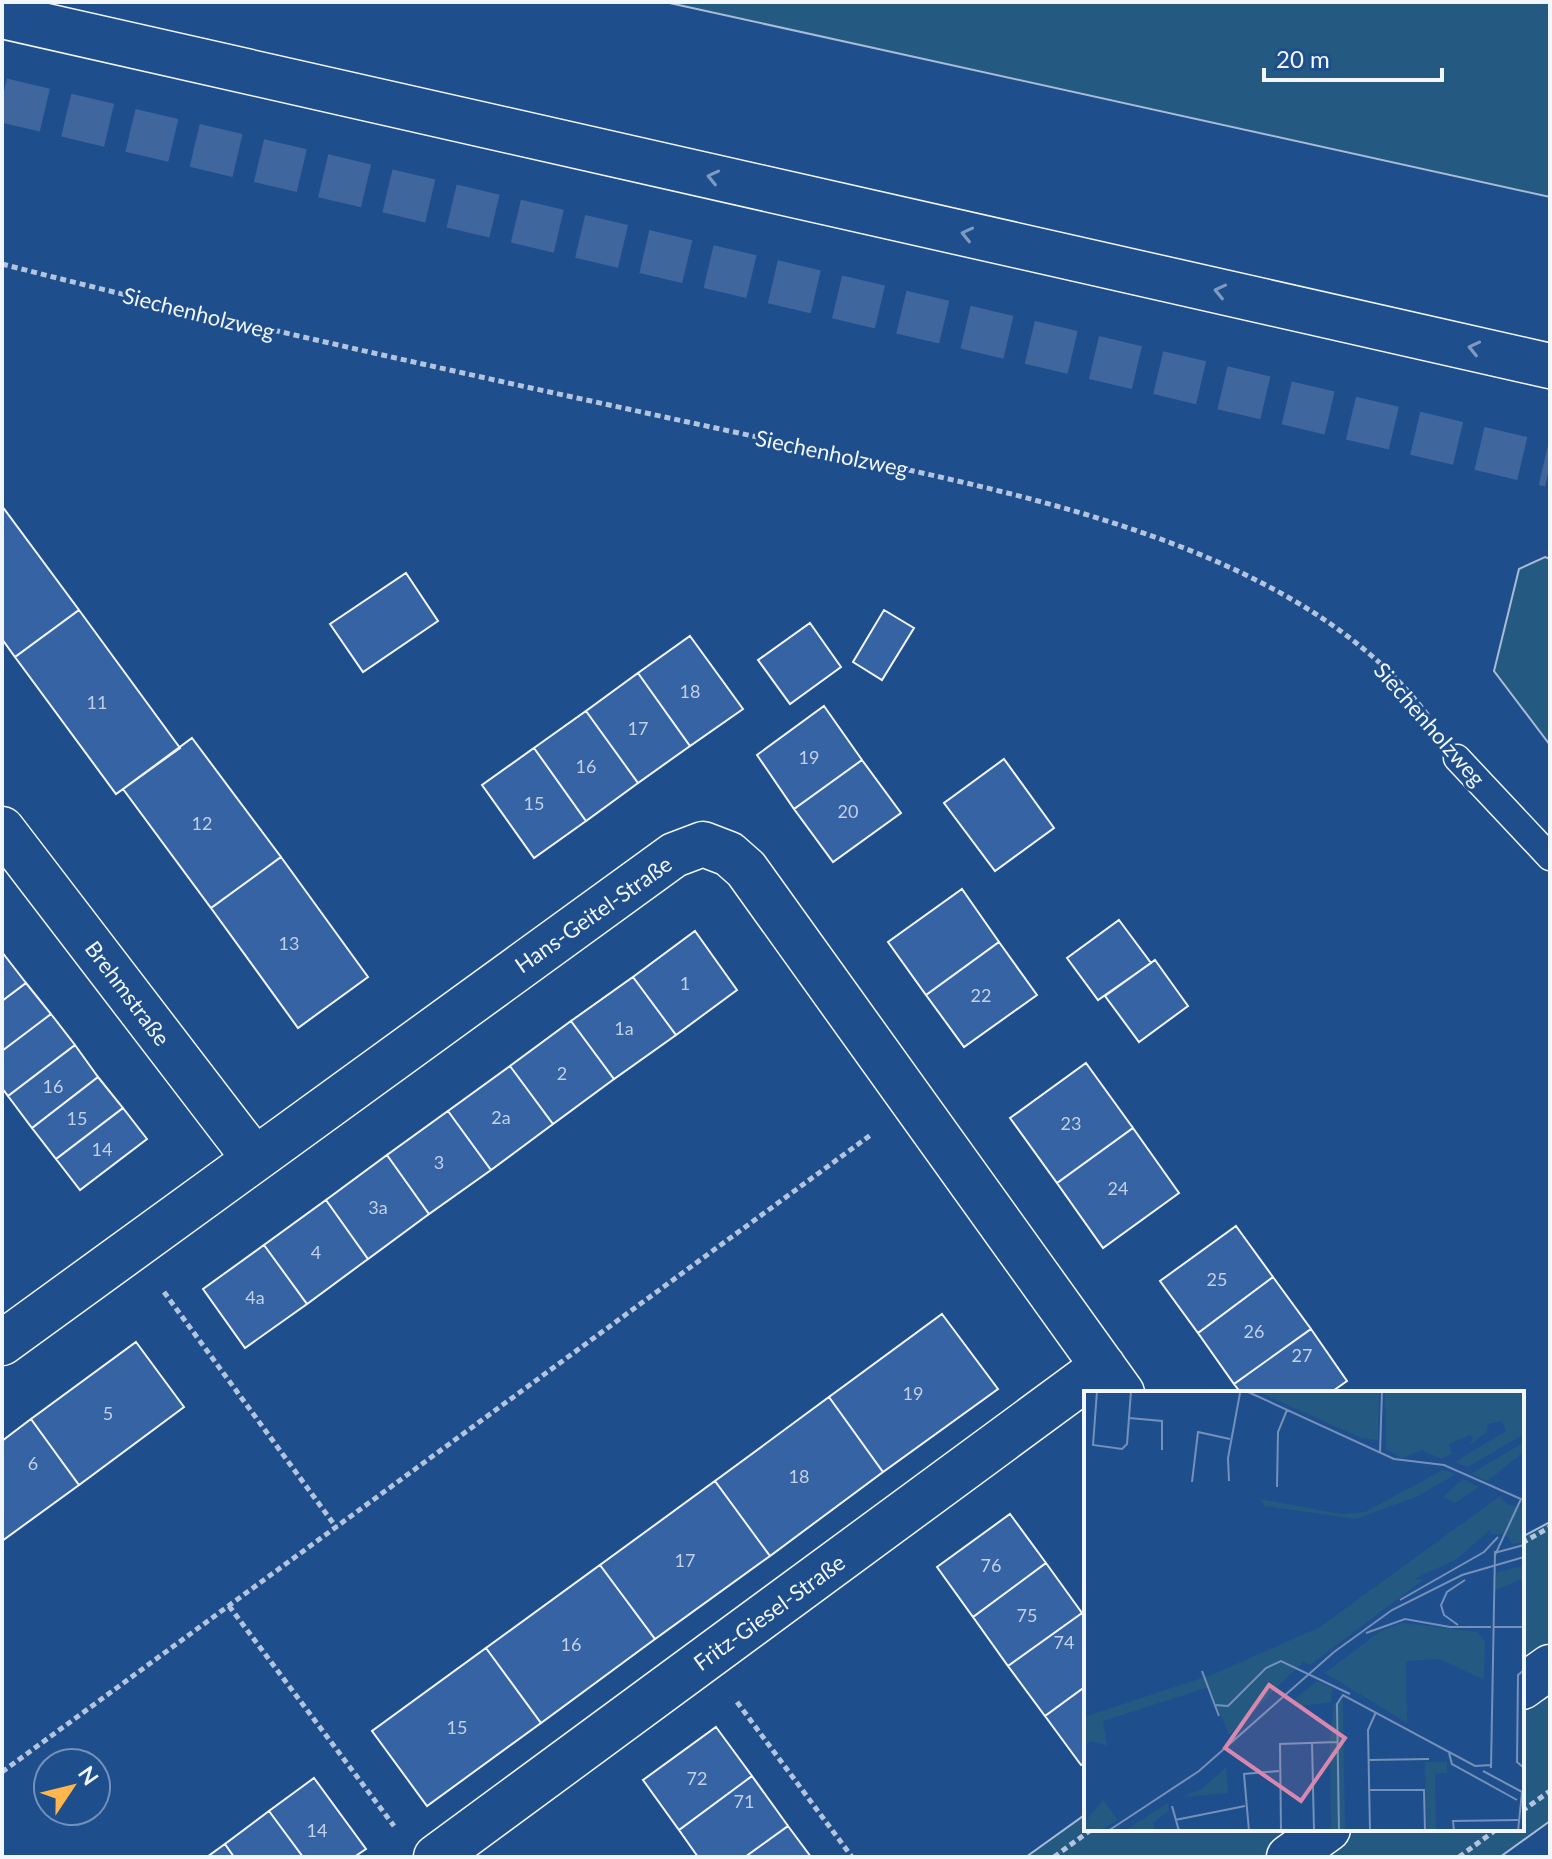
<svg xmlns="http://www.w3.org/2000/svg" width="1552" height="1859" viewBox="0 0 1552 1859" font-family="Lato,sans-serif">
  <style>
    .green { fill: #245a82; stroke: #a8bbd7; stroke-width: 2 }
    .building { fill: #3563a3; stroke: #f2f6ff; stroke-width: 2 }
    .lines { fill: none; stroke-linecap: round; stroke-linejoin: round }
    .highway-tunnel { stroke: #3f679d; stroke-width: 44; stroke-dasharray: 44 22; stroke-linecap: butt }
    .lane-casing { stroke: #f2f6ff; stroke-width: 29 }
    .street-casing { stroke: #f2f6ff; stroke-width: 47 }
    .secondary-casing { stroke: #f2f6ff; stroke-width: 47 }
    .highway-casing { stroke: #f2f6ff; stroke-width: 47 }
    .path { stroke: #b3c4dc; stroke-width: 5; stroke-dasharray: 6 4; stroke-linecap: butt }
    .lane { stroke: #1f4e8c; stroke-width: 26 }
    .street { stroke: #1f4e8c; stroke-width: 44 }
    .secondary { stroke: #1f4e8c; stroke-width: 44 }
    .highway { stroke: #1f4e8c; stroke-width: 44 }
    .oneway { stroke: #7e9ac0 }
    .labels { text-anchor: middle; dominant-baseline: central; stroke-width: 6; stroke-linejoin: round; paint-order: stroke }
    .number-label { font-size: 18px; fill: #c3d1e8 }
    .street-label { font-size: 22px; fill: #f2f6ff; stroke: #1f4e8c }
    .inset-road { fill: none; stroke: #7391ba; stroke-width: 2 }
    .view { fill: #da87ad; fill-opacity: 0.15; stroke: #da87ad; stroke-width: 4 }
    .inset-edge { fill: none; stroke: #f2f6ff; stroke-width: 4 }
  </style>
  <rect width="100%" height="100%" fill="#1f4e8c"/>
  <path class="green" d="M665 2H1550V197Z
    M1545 557 1550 559V745L1494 671 1519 569Z
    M1550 1522V1821L1500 1857H1026L1086 1814V1829H1522V1537Z"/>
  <path class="building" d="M2 506 79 610 15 657 2 639Z
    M406 573 438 621 363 672 330 624Z
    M79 610 180 748 116 794 15 657Z
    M884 610 914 628 882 680 853 662Z
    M810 623 841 667 790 704 758 660Z
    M690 636 743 709 690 746 638 673Z
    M638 673 690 746 638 783 586 711Z
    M824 706 862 760 794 809 757 755Z
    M586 711 638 783 586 821 534 748Z
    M192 738 281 857 211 908 123 789Z
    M534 748 586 821 534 858 482 785Z
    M1004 759 1054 828 995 871 944 803Z
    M862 760 901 813 833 862 794 809Z
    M281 857 368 977 298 1028 211 908Z
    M962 889 999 942 926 995 888 942Z
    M1119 920 1151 963 1098 1000 1067 958Z
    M695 931 737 990 676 1035 633 977Z
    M999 942 1037 995 964 1047 926 995Z
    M2 952 26 983 2 1001Z
    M1155 960 1188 1006 1139 1042 1105 996Z
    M633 977 676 1035 614 1079 571 1021Z
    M26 983 51 1014 2 1051V1001Z
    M51 1014 75 1045 8 1096 2 1088V1051Z
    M571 1021 614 1079 553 1124 510 1066Z
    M75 1045 98 1077 32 1128 8 1096Z
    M1086 1063 1133 1128 1057 1183 1010 1118Z
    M510 1066 553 1124 491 1170 448 1111Z
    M98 1077 123 1108 56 1159 32 1128Z
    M123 1108 147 1139 80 1190 56 1159Z
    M448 1111 491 1170 429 1214 387 1155Z
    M1133 1128 1179 1193 1103 1248 1057 1183Z
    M387 1155 429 1214 368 1259 326 1200Z
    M326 1200 368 1259 307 1304 264 1245Z
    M1236 1226 1273 1277 1198 1333 1160 1281Z
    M264 1245 307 1304 245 1348 203 1289Z
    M1273 1277 1311 1329 1234 1384 1198 1333Z
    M942 1314 998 1389 883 1472 829 1397Z
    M1311 1329 1347 1381 1330 1393H1241L1234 1384Z
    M136 1342 184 1407 79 1485 31 1419Z
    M829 1397 883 1472 770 1556 715 1481Z
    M31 1419 79 1485 2 1541V1441Z
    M715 1481 770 1556 655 1639 600 1565Z
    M1010 1514 1046 1563 973 1617 937 1567Z
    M1046 1563 1082 1613 1008 1666 973 1617Z
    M600 1565 655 1639 541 1723 486 1648Z
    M1082 1613 1086 1618V1686L1045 1716 1008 1666Z
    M486 1648 541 1723 427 1806 372 1731Z
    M1086 1686V1762L1081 1765 1045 1716Z
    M716 1727 752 1776 679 1830 643 1780Z
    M752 1776 788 1826 745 1857H698L679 1830Z
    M314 1778 366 1849 354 1857H303L269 1811Z
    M269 1811 303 1857H234L225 1844Z
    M788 1826 811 1857H745Z
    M225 1844 234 1857H207Z"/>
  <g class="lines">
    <path class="highway-tunnel" d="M2 100 1550 465"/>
    <defs>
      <path id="lane" d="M1457 758 1550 857"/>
      <path id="street" d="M2 829 254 1158
        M2 1343 674 855 703 844 729 854 746 869 1122 1393
        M436 1857 1103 1366"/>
      <path id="secondary" d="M1522 1687 1550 1667
        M1289 1857 1328 1829"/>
      <path id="highway" d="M2 16 1550 366"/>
    </defs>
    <use href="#lane" class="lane-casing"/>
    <use href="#street" class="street-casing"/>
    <use href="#secondary" class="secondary-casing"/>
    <use href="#highway" class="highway-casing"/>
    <path class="path" d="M2 264C193 313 384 356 577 398 669 418 762 438 854 458 1046 500 1314 554 1434 724
      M164 1292 336 1527
      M1522 1543 1550 1527
      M229 1606 394 1826
      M737 1702 852 1857
      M2 1772 872 1134
      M1522 1811 1550 1791
      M1054 1857 1092 1829
      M1459 1857 1497 1829"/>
    <use href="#lane" class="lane"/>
    <use href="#street" class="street"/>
    <use href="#secondary" class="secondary"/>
    <use href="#highway" class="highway"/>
  </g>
  <defs><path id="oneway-chevron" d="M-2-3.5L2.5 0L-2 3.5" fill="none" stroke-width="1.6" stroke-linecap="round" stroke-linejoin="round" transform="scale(2)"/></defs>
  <g class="oneway">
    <use href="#oneway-chevron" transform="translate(713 177) rotate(-167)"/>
    <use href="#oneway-chevron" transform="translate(967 234) rotate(-167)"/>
    <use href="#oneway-chevron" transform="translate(1220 291) rotate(-167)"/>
    <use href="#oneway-chevron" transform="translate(1474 348) rotate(-167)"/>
  </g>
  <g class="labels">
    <g class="number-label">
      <text x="690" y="691">18</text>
      <text x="97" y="702">11</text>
      <text x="638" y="728">17</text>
      <text x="809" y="757">19</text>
      <text x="586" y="766">16</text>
      <text x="534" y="803">15</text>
      <text x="848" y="811">20</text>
      <text x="202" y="823">12</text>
      <text x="289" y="943">13</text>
      <text x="685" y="983">1</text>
      <text x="981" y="995">22</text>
      <text x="624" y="1028">1a</text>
      <text x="562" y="1073">2</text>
      <text x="53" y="1086">16</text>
      <text x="501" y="1117">2a</text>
      <text x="77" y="1118">15</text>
      <text x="1071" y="1123">23</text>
      <text x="102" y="1149">14</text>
      <text x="439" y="1162">3</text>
      <text x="1118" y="1188">24</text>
      <text x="378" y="1207">3a</text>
      <text x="316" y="1252">4</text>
      <text x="1217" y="1279">25</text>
      <text x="255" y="1297">4a</text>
      <text x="1254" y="1331">26</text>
      <text x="1302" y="1355">27</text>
      <text x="913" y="1393">19</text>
      <text x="108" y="1413">5</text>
      <text x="33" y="1463">6</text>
      <text x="799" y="1476">18</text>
      <text x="685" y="1560">17</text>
      <text x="991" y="1565">76</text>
      <text x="1027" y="1615">75</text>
      <text x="1064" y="1642">74</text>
      <text x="571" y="1644">16</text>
      <text x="457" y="1727">15</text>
      <text x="697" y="1778">72</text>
      <text x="744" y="1801">71</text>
      <text x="317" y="1830">14</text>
    </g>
    <g class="street-label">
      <text transform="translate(199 313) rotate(14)">Siechenholzweg</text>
      <text transform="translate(832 453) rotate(12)">Siechenholzweg</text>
      <text transform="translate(1430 724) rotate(49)">Siechenholzweg</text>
      <text transform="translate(593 914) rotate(-35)">Hans-Geitel-Straße</text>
      <text transform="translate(128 993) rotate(53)">Brehmstraße</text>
      <text transform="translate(769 1612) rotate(-36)">Fritz-Giesel-Straße</text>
    </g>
  </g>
  <g transform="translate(1084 1391)">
    <rect width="440" height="440" fill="#1f4e8c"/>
    <path d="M173 0H295L294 49 277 47ZM301 0H440V43L384 76 371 71 422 40 418 30 404 33 403 41 384 55 389 48 386 44 365 53 368 63 357 68 338 59 318 67 302 58ZM440 51V61L403 90 387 83ZM359 79 372 83 334 105 272 128 180 115 176 108 257 123 281 121ZM379 88 395 96 371 112 359 106ZM416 105 423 113 440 117V151L429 153 422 144 406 143 408 137 373 168 330 188 339 189 226 274 219 271 145 344 125 296 19 330 23 355 8 350 0 355V326L130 283 236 236ZM440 175V187L410 200 413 181ZM318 232 394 241 401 251 400 289 356 268 322 270 323 332 241 282 295 241ZM233 290 248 297 247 311 211 316 208 310ZM259 310 261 440H247L246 350 250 313ZM341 371H363V382L351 383 352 440H343ZM142 376 144 402 98 406 118 398ZM19 409 34 429 14 440H0V432ZM84 412 85 419 69 432 71 440H40Z" fill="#245a82"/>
    <path class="inset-road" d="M13 0 9 54 38 58 43 53 47 0M162 0 310 68 360 74 437 108 411 164M45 27 78 30V59M296 62 298 0M145 90 144 67 156 2M108 91 114 41 146 48M193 96 194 41 203 19M410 162 440 154M316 209 400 161 414 146M374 234 360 224 357 214 363 201 381 189M409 236H440M282 242 321 228 366 236H407M440 279 434 284 433 371 440 377M118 280 135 325M131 314 144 315 182 277 197 270 266 303M228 351 230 440M365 362 368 373 433 409M284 369 345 368M407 377 411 160M399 380 440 402M285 399H340L341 440M88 415 95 440M91 429 161 415M24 440 115 380 250 261 308 219 378 184 440 166M165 440 160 383 195 380M197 440 196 353 253 351M255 440 253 313 259 304 391 375 407 374M286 440 284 339 292 321M370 440 369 430 434 429M434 440 438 401"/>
    <path class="view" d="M185 294 261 347 217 410 141 357Z"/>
    <rect width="440" height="440" class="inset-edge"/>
  </g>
  <rect width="1552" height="1859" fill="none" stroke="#f2f6ff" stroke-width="8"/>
  <g transform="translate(72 1787) rotate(55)"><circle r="38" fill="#1f4e8c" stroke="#7391ba" stroke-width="2"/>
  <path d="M0-6L14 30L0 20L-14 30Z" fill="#ffb74d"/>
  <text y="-12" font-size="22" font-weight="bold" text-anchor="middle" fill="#f2f6ff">N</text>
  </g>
  <path d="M1264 68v12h178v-12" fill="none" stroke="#f2f6ff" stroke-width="4"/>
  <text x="1276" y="68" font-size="24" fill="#f2f6ff" stroke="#1f4e8c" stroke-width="6" paint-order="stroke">20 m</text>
</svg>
